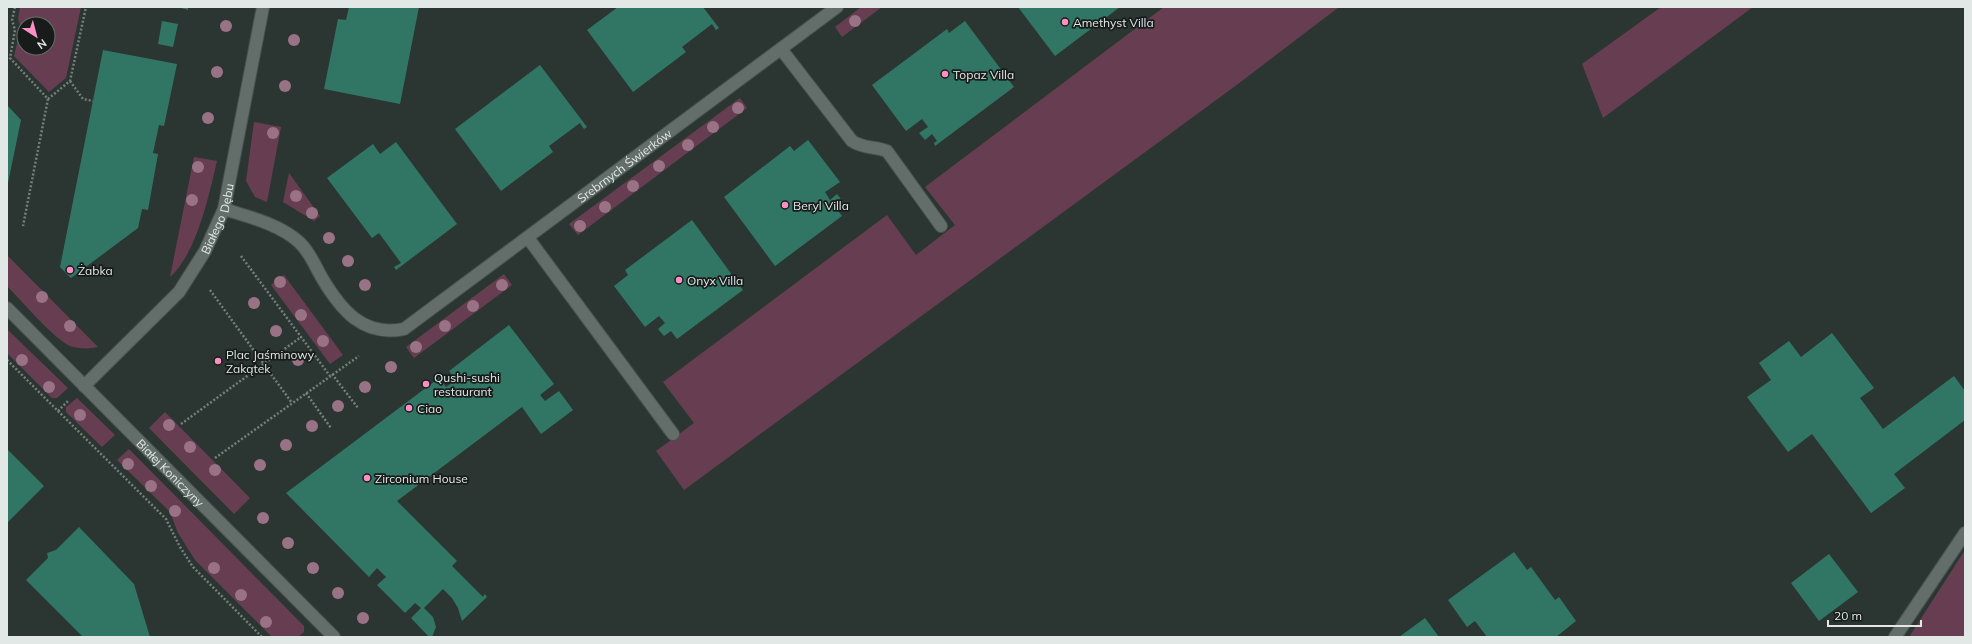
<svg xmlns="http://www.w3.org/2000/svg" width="1972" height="644" viewBox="0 0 1972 644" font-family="Mulish,sans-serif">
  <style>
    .green { fill: #673e51; fill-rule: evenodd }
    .building { fill: #317665 }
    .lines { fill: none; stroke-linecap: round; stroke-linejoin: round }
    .lane-casing { stroke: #49524f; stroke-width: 14 }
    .street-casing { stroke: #49524f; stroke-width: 14 }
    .path { stroke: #757f7c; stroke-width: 2.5; stroke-dasharray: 2 2; stroke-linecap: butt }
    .lane { stroke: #636e6b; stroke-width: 12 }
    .street { stroke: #636e6b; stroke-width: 12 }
    .tree { fill: #9a7285 }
    .poi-dot { fill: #fc8fc3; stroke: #171c1b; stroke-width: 1.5 }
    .labels { text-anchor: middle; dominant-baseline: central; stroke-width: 3.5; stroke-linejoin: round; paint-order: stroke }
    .poi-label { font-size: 12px; fill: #e1e8e6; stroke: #171c1b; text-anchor: start }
    .street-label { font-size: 12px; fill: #e1e8e6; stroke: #171c1b }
  </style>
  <rect width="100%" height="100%" fill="#2b3632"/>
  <path class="green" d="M20 7H81L66 78 49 92 14 56 21 27 18 19ZM24 24H48V48H24Z
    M861 7H882L842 37 835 27Z
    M1164 7H1339L1238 84 684 490 656 451 694 423 663 382 887 215 916 255 955 225 925 187Z
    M1661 7H1753L1603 118 1582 64Z
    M740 98 747 108 578 235 569 224Z
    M254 122 281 127 267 202 255 197 246 181Z
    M194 157 217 161C209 195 197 253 170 277Z
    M289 173 320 216 314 221 283 202Z
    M7 255 98 347C89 349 79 349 70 346 54 339 21 300 7 286Z
    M504 274 512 285 414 358 406 347Z
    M284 275 343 355 330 364 271 285Z
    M7 330 9 331 68 388 57 398H52L7 353Z
    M77 398 115 435 102 447 66 412V407Z
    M165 412 250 498 234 514 149 428Z
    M129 449 304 626V632L298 637H272L195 560 178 533 170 512 117 460Z
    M1965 550V637H1909Z"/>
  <path class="building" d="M178 7H188V10Z
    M349 7H419L400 104 324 89 338 19 346 20Z
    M618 7H703L719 28 716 30 712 24 682 47 686 52 633 92 587 30Z
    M1018 7H1120L1055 56Z
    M162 21 178 24 173 47 158 44Z
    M965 21 1014 87 935 146 934 143 937 141 932 134 925 140 919 133 928 127 922 119 906 131 872 85 947 29 949 33Z
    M103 50 177 64 164 126 159 125 153 153 158 154 148 210 142 209 138 228 71 278 60 267Z
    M540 65 587 127 584 129 580 123 549 146 553 152 501 191 455 129Z
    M7 105 21 120 8 183H7Z
    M808 140 840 182 825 192 830 200 837 194 843 202 836 208 842 216 775 266 724 197 790 146 794 151Z
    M396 142 457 224 396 270 394 267 401 263 379 233 372 238 327 178 373 144 380 154Z
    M692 220 743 290 677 339 671 331 664 336 658 329 665 323 659 316 645 327 614 286 628 275 625 270Z
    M509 325 554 384 540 395 545 401 559 391 573 410 541 434 522 407 397 501 457 561 452 566 483 597 485 594 487 597 462 621 458 608 452 598 443 589 424 608 433 617 436 627 432 637H429L411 618 421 608 415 603 405 613 377 585 386 577 377 568 369 577 286 493 439 378 446 387 456 380 449 371Z
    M1832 333 1874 388 1860 398 1883 429 1954 376 1965 391V420L1894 474 1905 488 1871 513 1812 434 1788 452 1747 397 1771 380 1759 363 1789 341 1801 357Z
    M7 449 44 486 7 523Z
    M79 527 134 584 150 637H83L26 580 48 558 47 553 56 550Z
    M1514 552 1527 570 1531 567 1555 600 1559 597 1576 621 1556 637H1487L1475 621 1467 627 1448 600Z
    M1829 554 1858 592 1819 621 1791 583Z
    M1425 618 1439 637H1399Z"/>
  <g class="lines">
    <defs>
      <path id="lane" d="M781 49 852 141C864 149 874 146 887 151L941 226
        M528 238 673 434"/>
      <g id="street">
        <path id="s1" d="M224 209C249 217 279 224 299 242 310 252 315 266 322 278 341 310 363 337 404 329L837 7"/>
        <path id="s2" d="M7 308 334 637"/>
        <path id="s3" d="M84 386 179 292 205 251 224 209 263 7"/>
        <path d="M1895 637 1965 533"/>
      </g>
    </defs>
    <use href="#lane" class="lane-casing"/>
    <use href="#street" class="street-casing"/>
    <path class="path" d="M15 7 12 20 15 30 10 58 48 99 23 226
      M70 81 83 99 93 101
      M48 99 70 81 86 7
      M241 256 330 376
      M210 290 292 403
      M7 360 166 519 180 547 193 567 262 637
      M332 374 358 408
      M306 393 331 428
      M58 411 69 400
      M181 424 301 337
      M215 458 359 356"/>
    <use href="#lane" class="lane"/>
    <use href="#street" class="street"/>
  </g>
  <g class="tree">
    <circle cx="855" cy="21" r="6"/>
    <circle cx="226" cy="26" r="6"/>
    <circle cx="294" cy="40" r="6"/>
    <circle cx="217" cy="72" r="6"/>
    <circle cx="285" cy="86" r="6"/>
    <circle cx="738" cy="108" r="6"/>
    <circle cx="208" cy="118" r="6"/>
    <circle cx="713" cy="127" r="6"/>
    <circle cx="273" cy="133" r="6"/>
    <circle cx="688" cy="145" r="6"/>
    <circle cx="659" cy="166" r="6"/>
    <circle cx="198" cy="167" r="6"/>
    <circle cx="633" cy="186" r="6"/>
    <circle cx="296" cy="196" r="6"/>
    <circle cx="192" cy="200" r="6"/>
    <circle cx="605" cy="207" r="6"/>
    <circle cx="312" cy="213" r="6"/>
    <circle cx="580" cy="226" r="6"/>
    <circle cx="329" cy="238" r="6"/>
    <circle cx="348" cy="261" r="6"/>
    <circle cx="280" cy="282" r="6"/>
    <circle cx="365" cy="285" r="6"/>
    <circle cx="502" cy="285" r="6"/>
    <circle cx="42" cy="297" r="6"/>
    <circle cx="254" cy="303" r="6"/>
    <circle cx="473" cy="306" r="6"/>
    <circle cx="301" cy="315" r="6"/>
    <circle cx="70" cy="326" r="6"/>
    <circle cx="445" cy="326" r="6"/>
    <circle cx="276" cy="331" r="6"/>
    <circle cx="323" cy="341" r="6"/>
    <circle cx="416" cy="347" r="6"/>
    <circle cx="22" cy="360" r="6"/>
    <circle cx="298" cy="360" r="6"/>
    <circle cx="391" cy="367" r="6"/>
    <circle cx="49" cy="387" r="6"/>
    <circle cx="365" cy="387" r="6"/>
    <circle cx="338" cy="406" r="6"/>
    <circle cx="80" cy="415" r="6"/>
    <circle cx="169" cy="425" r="6"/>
    <circle cx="312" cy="426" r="6"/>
    <circle cx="286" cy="445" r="6"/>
    <circle cx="190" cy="447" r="6"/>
    <circle cx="128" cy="464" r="6"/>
    <circle cx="260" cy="465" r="6"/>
    <circle cx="215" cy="470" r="6"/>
    <circle cx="151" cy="486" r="6"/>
    <circle cx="175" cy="511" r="6"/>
    <circle cx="263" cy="518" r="6"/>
    <circle cx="288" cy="543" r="6"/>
    <circle cx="214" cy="568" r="6"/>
    <circle cx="313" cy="568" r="6"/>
    <circle cx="338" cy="593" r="6"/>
    <circle cx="241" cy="595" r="6"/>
    <circle cx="363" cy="618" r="6"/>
    <circle cx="266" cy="622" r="6"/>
  </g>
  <g class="poi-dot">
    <circle cx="1065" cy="22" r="4"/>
    <circle cx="945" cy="74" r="4"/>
    <circle cx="785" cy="205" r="4"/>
    <circle cx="70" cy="270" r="4"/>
    <circle cx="679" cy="280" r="4"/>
    <circle cx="218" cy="361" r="4"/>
    <circle cx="426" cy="384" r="4"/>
    <circle cx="409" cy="408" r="4"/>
    <circle cx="367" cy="478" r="4"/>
  </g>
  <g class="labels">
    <g class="poi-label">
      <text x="1073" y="22">Amethyst Villa</text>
      <text x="953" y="74">Topaz Villa</text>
      <text x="793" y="205">Beryl Villa</text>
      <text x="78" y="270">Żabka</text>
      <text x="687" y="280">Onyx Villa</text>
      <text x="226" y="354">Plac Jaśminowy<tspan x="226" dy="14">Zakątek</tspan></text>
      <text x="434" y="377">Qushi-sushi<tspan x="434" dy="14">restaurant</tspan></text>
      <text x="417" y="408">Ciao</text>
      <text x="375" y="478">Zirconium House</text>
    </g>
    <g class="street-label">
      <text stroke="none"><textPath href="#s1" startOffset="504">Srebrnych Świerków</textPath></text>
      <text stroke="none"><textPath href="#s3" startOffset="217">Białego Dębu</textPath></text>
      <text stroke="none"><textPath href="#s2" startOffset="232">Białej Koniczyny</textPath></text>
    </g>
  </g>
  <rect width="1972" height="644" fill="none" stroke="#e1e8e6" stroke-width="16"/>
  <g transform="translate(36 36) rotate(144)"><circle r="19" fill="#171c1b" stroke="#686e6c"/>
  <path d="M0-3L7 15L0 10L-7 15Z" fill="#fc8fc3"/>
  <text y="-6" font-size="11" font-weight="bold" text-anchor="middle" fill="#e1e8e6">N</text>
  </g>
  <path d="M1828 620v6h93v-6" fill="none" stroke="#e1e8e6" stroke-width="2"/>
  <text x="1834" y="620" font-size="12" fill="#e1e8e6" stroke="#171c1b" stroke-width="3" paint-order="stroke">20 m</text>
</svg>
